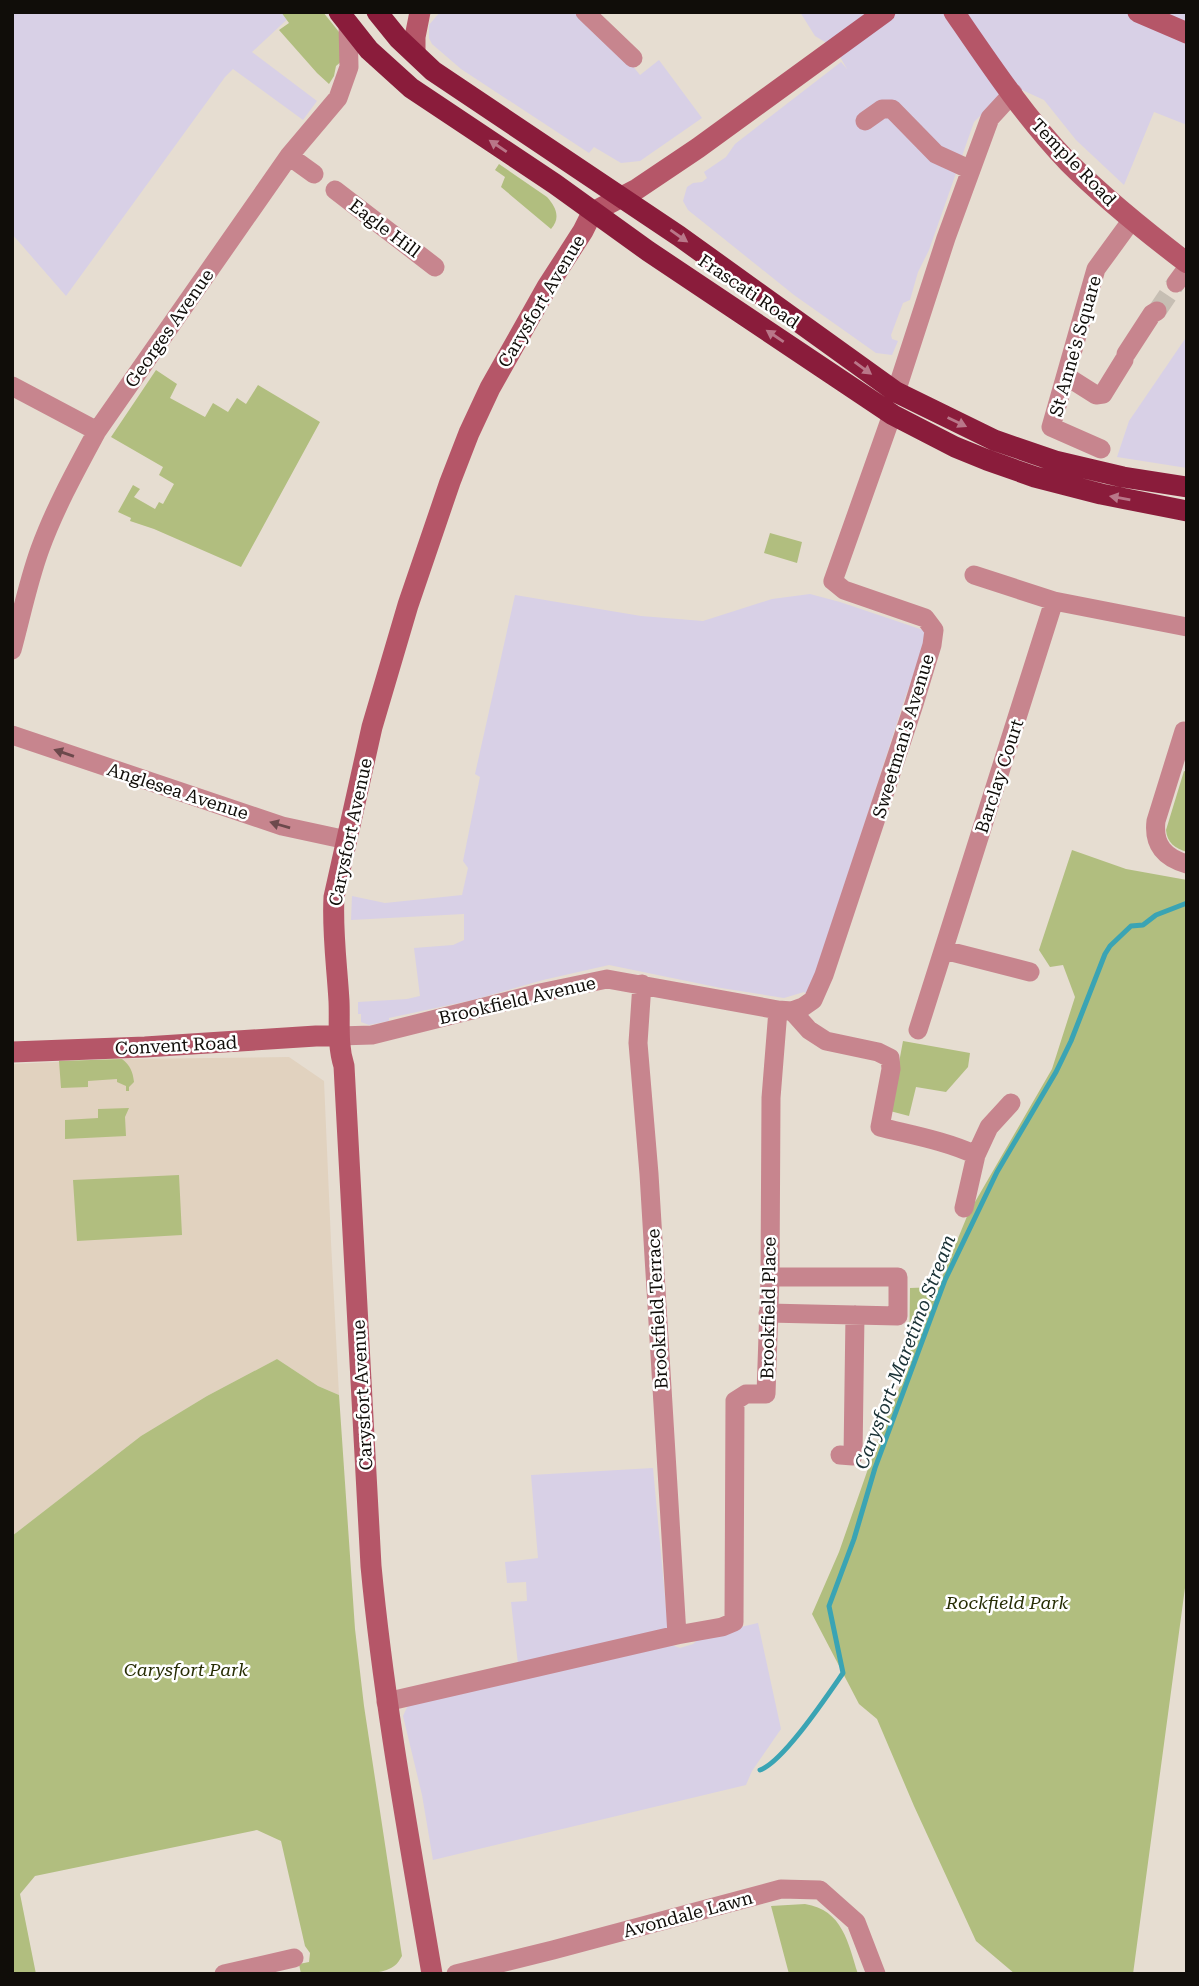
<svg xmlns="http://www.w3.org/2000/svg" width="1199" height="1986" viewBox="0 0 1199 1986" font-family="'Roboto Serif',serif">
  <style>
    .commercial { fill: #d8d0e6 }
    .education { fill: #e1d2bf }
    .green { fill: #b1be7f }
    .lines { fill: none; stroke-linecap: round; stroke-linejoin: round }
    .stream { stroke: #3aa4b4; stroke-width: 5 }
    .street-tunnel { stroke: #c6beb3; stroke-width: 19; stroke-dasharray: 19 10; stroke-linecap: butt }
    .street { stroke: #c7858e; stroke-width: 19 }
    .secondary { stroke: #b55668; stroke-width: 21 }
    .highway { stroke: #8a1c3b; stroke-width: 21 }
    .oneway { fill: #b97789 }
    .oneway2 { fill: #6c494c }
    .labels { text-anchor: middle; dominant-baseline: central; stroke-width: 5; stroke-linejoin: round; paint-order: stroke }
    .street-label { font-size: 18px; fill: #100d09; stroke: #fff }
    .park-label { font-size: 18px; font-style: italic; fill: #272d04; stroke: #fff }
    .water-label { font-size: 19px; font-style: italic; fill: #193135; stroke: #fff }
  </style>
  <rect width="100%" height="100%" fill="#e6ddd1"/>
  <path class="commercial" d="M12 12H295L252 52 317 101 303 120 233 69 225 77 66 296 12 234Z
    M440 12H575L628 60 640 75 659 60 702 118 640 161 621 163 594 147 589 153 461 69 432 44 429 38V25Z
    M800 12H1187V125L1154 112 1124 185 1076 140 1044 100 1011 85 974 122 929 250 918 272 910 300 903 303 891 335 892 339 898 341 892 355 876 353 794 295 688 210 683 201 687 187 693 183 702 182 707 178 704 172 726 157 735 144 841 62 847 69 835 48 815 36Z
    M1187 336V468L1117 457 1129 421Z
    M810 594 840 602 929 632 905 698 816 974 807 994 804 992 784 998 721 988 609 965 543 980 473 1000 389 1018V1021L369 1025 361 1022V1014H358V1002L407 999 420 996 414 948 453 945 464 940V914L351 920 352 896 385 903 462 895 468 868 463 861 480 777 475 774 515 595 641 616 703 621 772 599Z
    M653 1468 668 1629 518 1664 511 1602 527 1601 526 1582 507 1583 505 1562 538 1558 531 1475Z
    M758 1623 781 1729 752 1771 746 1785 433 1860 422 1795 403 1716 408 1705 669 1644 680 1648 693 1644 702 1636Z"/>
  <path class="education" d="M289 1057 324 1081 331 1242 339 1395 318 1386 277 1359 207 1396 141 1436 12 1536V1064L122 1059Z"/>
  <path class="green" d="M281 12H323L339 32 343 60 336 66 334 76 329 84 317 73 279 30 289 23Z
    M499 164 547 197C556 207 561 218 551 229L501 187 505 177 495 170Z
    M156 370 177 384 170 398 205 417 213 403 228 412 237 398 246 404 258 385 320 422 241 567 154 529 130 521 131 518 118 512 133 485 140 489 134 497 155 509 159 502 163 504 174 484 159 475 163 467 111 437Z
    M770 533 802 542 797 563 764 553Z
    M1184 771 1187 772V852C1175 848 1167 843 1166 830Z
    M1072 850 1126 869 1187 880V1573L1133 1974H1015L976 1941 914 1806 877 1719 859 1704 812 1614 839 1552 884 1423 909 1366 910 1288 938 1287 968 1214 1052 1069 1075 997 1063 965 1050 967 1039 950Z
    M903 1041 970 1053 968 1067 946 1092 916 1087 909 1116 890 1111Z
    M122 1059C130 1065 133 1072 134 1082L129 1087V1091H126V1086L117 1082V1079L88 1081V1087L61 1088 59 1061Z
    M129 1108 125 1117 126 1136 65 1139V1120L98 1118V1109Z
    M179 1175 182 1235 77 1241 73 1180Z
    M277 1359 318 1386 339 1395 355 1629 364 1706 402 1956C399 1961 397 1965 391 1968 372 1978 324 1974 301 1974L299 1964 309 1962 310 1953 305 1946 281 1841 257 1830 35 1876 20 1894 36 1974H12V1536L141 1436 207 1396Z
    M805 1904C843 1910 848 1943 858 1974H789L771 1906Z"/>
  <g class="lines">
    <path class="stream" d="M760 1770C783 1762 827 1696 843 1673L829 1606 854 1539 875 1468 945 1280 997 1172 1056 1072 1071 1041 1105 954 1110 946 1131 926 1143 925 1156 915 1187 903"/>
    <path class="street-tunnel" d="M1157 311 1176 283"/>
    <path class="street" d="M585 12 633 58
      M865 121 882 109H892L936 154 971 170
      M289 156 314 174
      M335 190 435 267
      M1176 283 1187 268
      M1126 354 1152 314 1157 311
      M1066 376 1096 395 1103 394 1124 360
      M12 386 97 431
      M896 392 946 238 990 118 1013 93
      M1101 449 1051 427 1096 269 1131 221
      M974 575 1054 601 1187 627
      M12 650C21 617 28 582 40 549 55 508 76 470 97 431L289 156 338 98 349 67 348 24
      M1184 731 1156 821C1153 845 1165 858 1187 864
      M12 735 282 826 347 840
      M944 950 1030 972
      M642 984 638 1043 649 1174 677 1635
      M792 1011 809 1030 826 1041 878 1052 890 1058 891 1069 880 1127C912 1135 946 1141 976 1155
      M918 1030 1054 601
      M339 1036 372 1035 540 993 607 979 778 1010 792 1011 803 1007 813 1000 824 975 914 704 932 645 934 630 925 618 844 590 833 581 889 423 893 415
      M964 1208 976 1155 989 1127 1011 1103
      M768 1313 898 1316V1277H770
      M840 1455 853 1456 855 1315
      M386 1702 677 1635 722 1627 734 1622 735 1401 746 1394H766L770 1277 771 1098 778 1010
      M224 1974 294 1958
      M456 1974 553 1950 781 1889 820 1890 856 1922 876 1974"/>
    <path class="secondary" d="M954 12C989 63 1025 117 1068 162 1105 199 1145 231 1187 263
      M1138 12 1187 33
      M415 52V37L420 12
      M12 1052 145 1047 316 1036H339
      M432 1974C409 1838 384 1703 371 1566L344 1066C337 1044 340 1023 339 1001 337 966 332 931 334 897L372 727 408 605 450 482 469 433 490 388 547 287 583 231 591 215 593 212 637 189 698 148 885 12"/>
    <path class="highway" d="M339 12 369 50 411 88 555 184 648 251 893 415 955 447 987 460 1035 477 1101 494 1187 511
      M377 12 398 38 433 71 679 236 896 392 994 440 1055 461 1123 477 1187 487"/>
  </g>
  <defs><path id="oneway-solid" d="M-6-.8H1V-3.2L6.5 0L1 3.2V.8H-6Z" transform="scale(1.75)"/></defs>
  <g class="oneway">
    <use href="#oneway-solid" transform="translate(498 146) rotate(-146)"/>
    <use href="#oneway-solid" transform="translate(679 236) rotate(35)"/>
    <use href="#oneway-solid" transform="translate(775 336) rotate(-146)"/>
    <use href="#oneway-solid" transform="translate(863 368) rotate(36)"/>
    <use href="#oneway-solid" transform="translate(957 422) rotate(26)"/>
    <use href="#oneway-solid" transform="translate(1120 498) rotate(-170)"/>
  </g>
  <g class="oneway2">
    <use href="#oneway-solid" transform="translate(64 753) rotate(-161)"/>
    <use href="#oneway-solid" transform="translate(280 825) rotate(-164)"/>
  </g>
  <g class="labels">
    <g class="street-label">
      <text transform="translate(1074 162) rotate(46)">Temple Road</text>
      <text transform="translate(385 228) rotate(37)">Eagle Hill</text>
      <text transform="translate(749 291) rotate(34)">Frascati Road</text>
      <text transform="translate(541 301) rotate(-59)">Carysfort Avenue</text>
      <text transform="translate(169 328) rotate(-55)">Georges Avenue</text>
      <text transform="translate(1075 346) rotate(-74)">St Anne's Square</text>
      <text transform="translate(903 736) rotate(-73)">Sweetman's Avenue</text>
      <text transform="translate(999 776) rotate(-72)">Barclay Court</text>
      <text transform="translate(178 791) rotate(18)">Anglesea Avenue</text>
      <text transform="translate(350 832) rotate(-78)">Carysfort Avenue</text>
      <text transform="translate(517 1000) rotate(-13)">Brookfield Avenue</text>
      <text transform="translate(176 1045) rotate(-3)">Convent Road</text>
      <text transform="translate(768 1308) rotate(-89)">Brookfield Place</text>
      <text transform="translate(657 1309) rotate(-93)">Brookfield Terrace</text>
      <text transform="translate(362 1395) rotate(-93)">Carysfort Avenue</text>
      <text transform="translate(688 1914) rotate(-15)">Avondale Lawn</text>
    </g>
    <g class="park-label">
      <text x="1007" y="1602">Rockfield Park</text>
      <text x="186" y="1669">Carysfort Park</text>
    </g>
    <g class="water-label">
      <text transform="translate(905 1352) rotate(-69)">Carysfort-Maretimo Stream</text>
    </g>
  </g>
  <rect width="1199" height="1986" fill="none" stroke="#100d09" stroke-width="28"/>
</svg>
